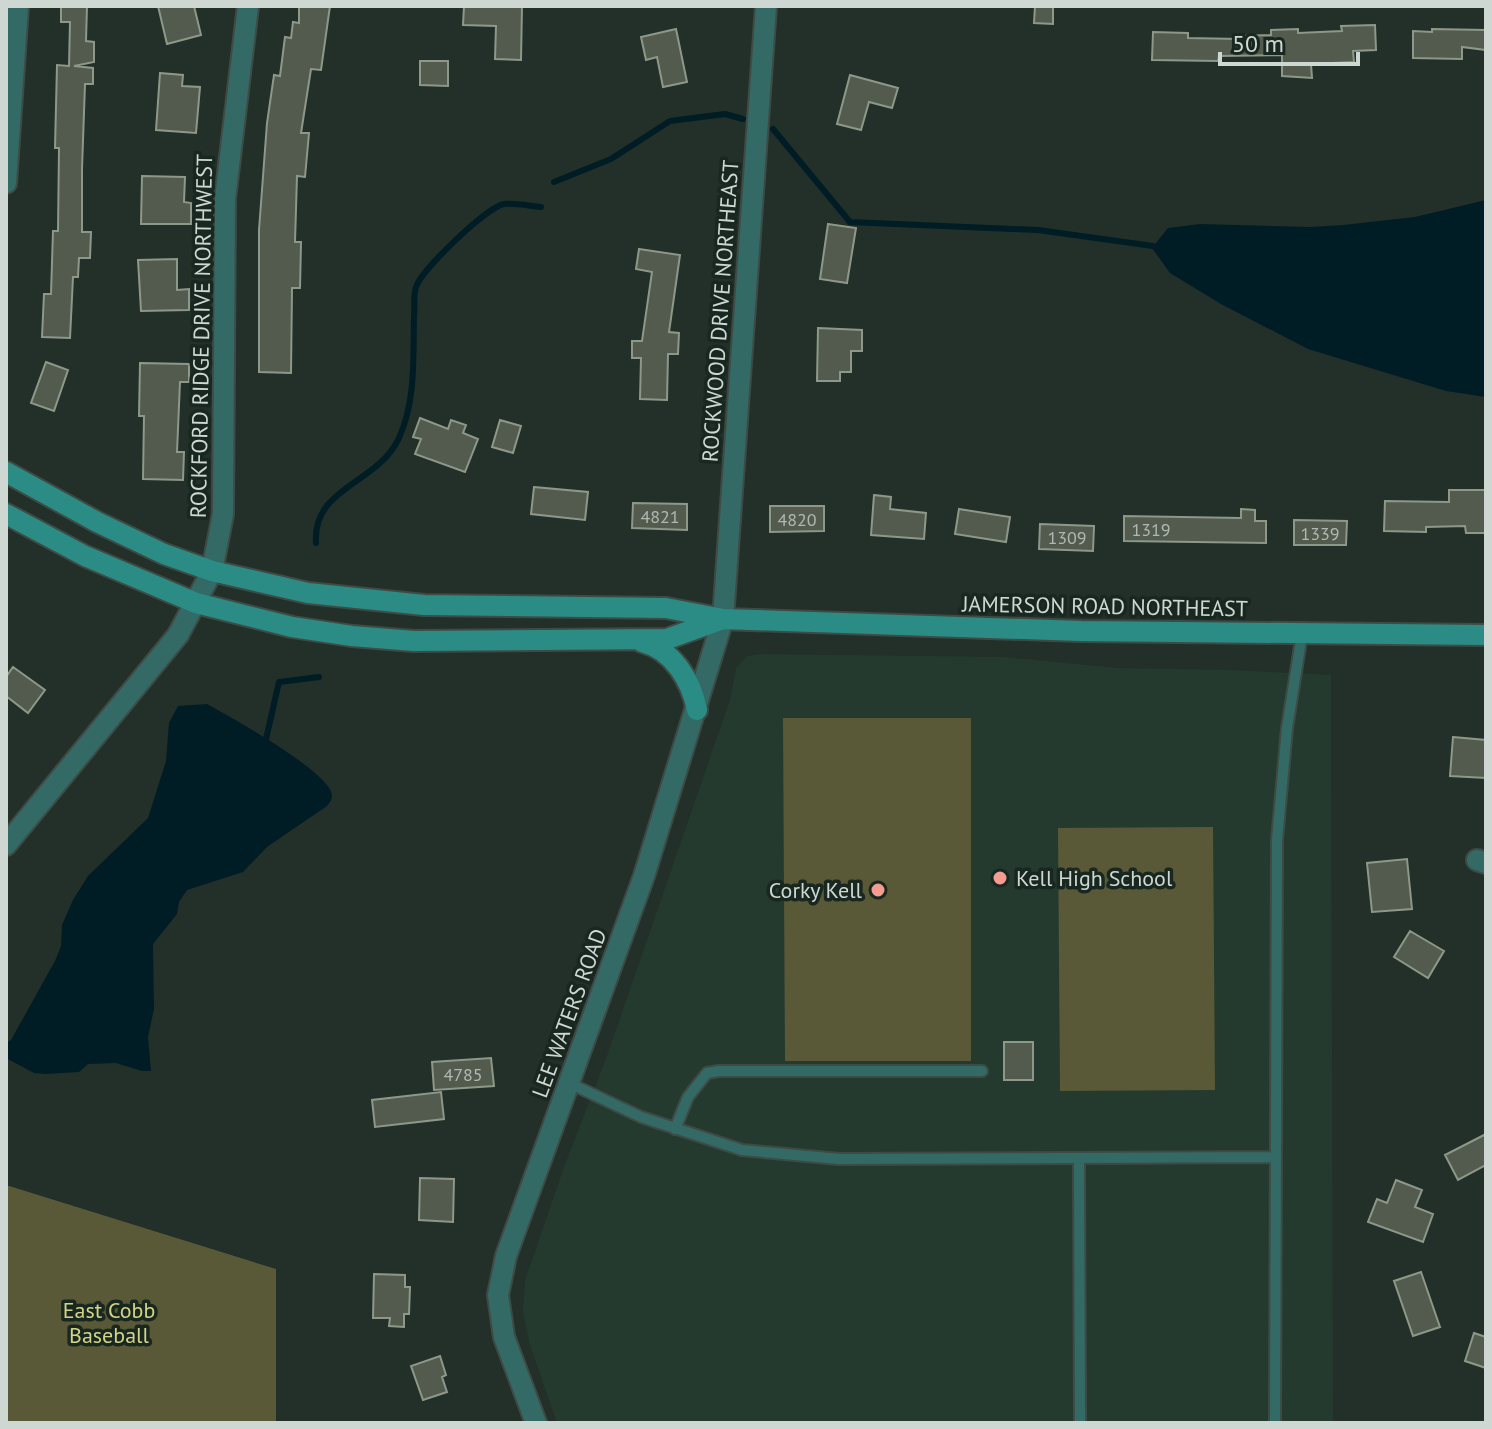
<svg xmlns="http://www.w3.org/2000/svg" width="1492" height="1429" viewBox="0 0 1492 1429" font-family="'PT Sans',sans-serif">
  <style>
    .built { fill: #243a2f }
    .green { fill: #595937 }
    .water { fill: #001c24 }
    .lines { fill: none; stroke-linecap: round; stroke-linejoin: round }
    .stream { stroke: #001c24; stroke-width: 6 }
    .building { fill: #525b4e; stroke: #8e9889; stroke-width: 2 }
    .lane-casing { stroke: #3e4b44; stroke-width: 14 }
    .street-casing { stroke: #3e4b44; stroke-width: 24 }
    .secondary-casing { stroke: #3e4b44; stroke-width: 24 }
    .lane { stroke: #346a66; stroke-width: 10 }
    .street { stroke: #346a66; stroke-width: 20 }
    .secondary { stroke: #2b8c86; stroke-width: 20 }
    .poi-dot { fill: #f59c92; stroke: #18271f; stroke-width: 3 }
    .labels { text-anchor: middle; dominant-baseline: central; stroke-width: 7; stroke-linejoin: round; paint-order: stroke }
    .number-label { font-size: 18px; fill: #afb8b1 }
    .street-label { font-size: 22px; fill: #ced7d2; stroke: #18271f }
    .poi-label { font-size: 22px; fill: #ced7d2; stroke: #18271f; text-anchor: start }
    .park-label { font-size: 22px; fill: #d4d486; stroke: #18271f }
  </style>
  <rect width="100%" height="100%" fill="#223029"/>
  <path class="built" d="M761 654 1003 657 1118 668 1229 670 1331 675 1333 1423H557L530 1345 523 1312 525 1281 564 1167 607 1056 730 700 736 668 747 656Z"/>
  <path class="green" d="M783 718H971V1061H785Z
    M1213 827 1215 1090 1060 1091 1058 828Z
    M6 1185 276 1269V1423H6Z"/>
  <path class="water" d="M1486 200V397L1446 391 1308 349 1221 304 1170 273 1152 248 1168 228 1200 224 1311 227 1343 225 1415 217Z
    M207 704C229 716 330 772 332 795 332 800 330 802 327 806L267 847 243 872 187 890 179 902 177 914 153 944 154 1009 148 1037 151 1071H142L116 1063 88 1064 79 1072 45 1074 34 1073 6 1058V1043L11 1040 55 961 61 946 62 925 73 900 88 876 148 818 166 761 169 723 178 706Z"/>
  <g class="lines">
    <path class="stream" d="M773 129 850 222 1038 230 1153 246
      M554 182 611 159 670 121 725 114 743 119
      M316 543C312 487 378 484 399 438 416 401 413 357 414 317 415 308 413 295 416 287 422 269 487 207 504 204 516 203 530 206 541 207
      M266 739 279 682 319 677"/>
  </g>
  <path class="building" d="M61 6H87L86 41 94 42V62L74 66 93 68V84H85L82 169V232H91L90 258H79L78 277H73L70 338 42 337 44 294H51L53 231H58L59 148H55L57 65 69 66 70 22H61Z
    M158 6H194L201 35 167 44Z
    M299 6H330L321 70 311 69 301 133H309L305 177 297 176 295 242H301L300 288H292L291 373 259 372V230L267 123 274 75 280 76 285 37 291 38 293 22 299 23Z
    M464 6H522L521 60 495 59 496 26 463 25Z
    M1035 6H1053V24L1034 23Z
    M1375 25 1376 50 1353 51 1354 62 1311 64 1312 78 1282 76V55L1219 56 1218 61 1152 60 1153 32 1188 33V38L1240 39V36L1271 35V30L1298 29V33L1342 31 1341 26Z
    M676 29 687 82 663 87 657 57 646 60 641 37Z
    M1432 29 1486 30V50L1462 47V59L1413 58V31L1432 32Z
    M420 61H448V86L420 85Z
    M160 73 183 75 182 86 200 87 196 133 156 130Z
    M850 75 898 88 892 108 869 102 861 130 837 124Z
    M142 176 185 177 184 202 191 203V224H141Z
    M828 224 856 228 847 283 820 279Z
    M639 249 680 255 669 332 679 333 678 354H668L667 400 640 399 641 358H632V341H642L652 272 636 269Z
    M177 259V290L189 289V310L141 311 138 260Z
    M818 328 862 330V351H851V372H840V381H817Z
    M46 362 68 370 54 411 31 403Z
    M140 363 189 364V382H180L177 452H184L183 480 143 479 144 416H139Z
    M420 418 448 429 451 420 466 425 463 433 478 439 465 472 415 454 421 439 413 437Z
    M500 420 521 426 513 453 492 447Z
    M534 487 588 492 585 520 531 514Z
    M1449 490H1486V533H1466L1465 526 1426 527V532L1384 531 1385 501 1449 502Z
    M874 495 891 497 890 509 926 513 924 539 871 535Z
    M633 503 687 504V530L632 528Z
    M770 506H824V531L770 532Z
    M959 509 1010 517 1006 542 955 534Z
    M1241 509 1255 510V521H1266V543L1124 541V516L1241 518Z
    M1294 520 1347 521 1346 545H1294Z
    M1040 524 1094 526 1093 551 1039 549Z
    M13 667 45 690 28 713 6 696V677Z
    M1453 737 1486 740V778L1450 776Z
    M1407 859 1412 909 1372 912 1367 863Z
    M1410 931 1444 951 1428 978 1394 957Z
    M1004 1042H1033V1080H1004Z
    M491 1058 494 1086 434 1090 432 1062Z
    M441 1092 444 1119 375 1127 372 1100Z
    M1486 1134V1165L1458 1180 1445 1155Z
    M420 1178 454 1179 453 1222 419 1220Z
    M1396 1180 1422 1190 1415 1207 1433 1214 1423 1242 1368 1222 1377 1199 1387 1203Z
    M1421 1272 1440 1327 1413 1336 1394 1281Z
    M374 1274 405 1275V1287H410L409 1314H404V1327L389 1326 390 1318H373Z
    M1474 1333 1486 1337V1368L1465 1361Z
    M440 1356 446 1375 442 1377 447 1392 423 1400 411 1366Z"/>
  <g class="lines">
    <defs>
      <path id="lane" d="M569 1083 641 1117 742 1150 839 1159 1275 1157
        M675 1129 688 1097 707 1073 719 1071H982
        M1079 1159 1080 1423
        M1275 1423 1277 840 1287 728 1302 634"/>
      <path id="street" d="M6 183 18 6
        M6 845 178 635 212 571 223 514 225 199 248 6
        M1477 860 1486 863
        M536 1423 504 1337 498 1295 506 1256 644 876 723 619 766 6"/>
      <path id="secondary" d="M6 472 97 522 164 554 212 571 308 593 424 605 666 608 723 619 1081 631 1486 635
        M6 514 85 556 196 603 292 627 352 636 414 641 667 639 723 619
        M642 642C673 650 691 680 697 710"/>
    </defs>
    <use href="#lane" class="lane-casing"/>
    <use href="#street" class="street-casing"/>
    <use href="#secondary" class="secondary-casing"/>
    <use href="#lane" class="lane"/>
    <use href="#street" class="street"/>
    <use href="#secondary" class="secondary"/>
  </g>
  <g class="poi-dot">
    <circle cx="1000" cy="878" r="8"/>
    <circle cx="878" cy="890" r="8"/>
  </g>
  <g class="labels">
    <g class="number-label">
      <text x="660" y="516">4821</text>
      <text x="797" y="519">4820</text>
      <text x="1151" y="529">1319</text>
      <text x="1320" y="533">1339</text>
      <text x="1067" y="537">1309</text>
      <text x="463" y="1074">4785</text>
    </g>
    <g class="street-label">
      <text transform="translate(720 311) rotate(-86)">ROCKWOOD DRIVE NORTHEAST</text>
      <text transform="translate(201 336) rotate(-89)">ROCKFORD RIDGE DRIVE NORTHWEST</text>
      <text transform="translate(1105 606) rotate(1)">JAMERSON ROAD NORTHEAST</text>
      <text transform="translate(569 1013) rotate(-70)">LEE WATERS ROAD</text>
    </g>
    <g class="poi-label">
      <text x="1016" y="878">Kell High School</text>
      <text x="862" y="890" text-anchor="end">Corky Kell</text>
    </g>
    <g class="park-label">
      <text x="109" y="1310">East Cobb<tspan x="109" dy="25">Baseball</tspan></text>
    </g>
  </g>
  <rect width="1492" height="1429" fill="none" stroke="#ced7d2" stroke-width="16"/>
  <path d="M1220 52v12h138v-12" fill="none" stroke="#ced7d2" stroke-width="4"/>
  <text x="1232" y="52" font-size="24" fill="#ced7d2" stroke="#18271f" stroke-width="6" paint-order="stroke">50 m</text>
</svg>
